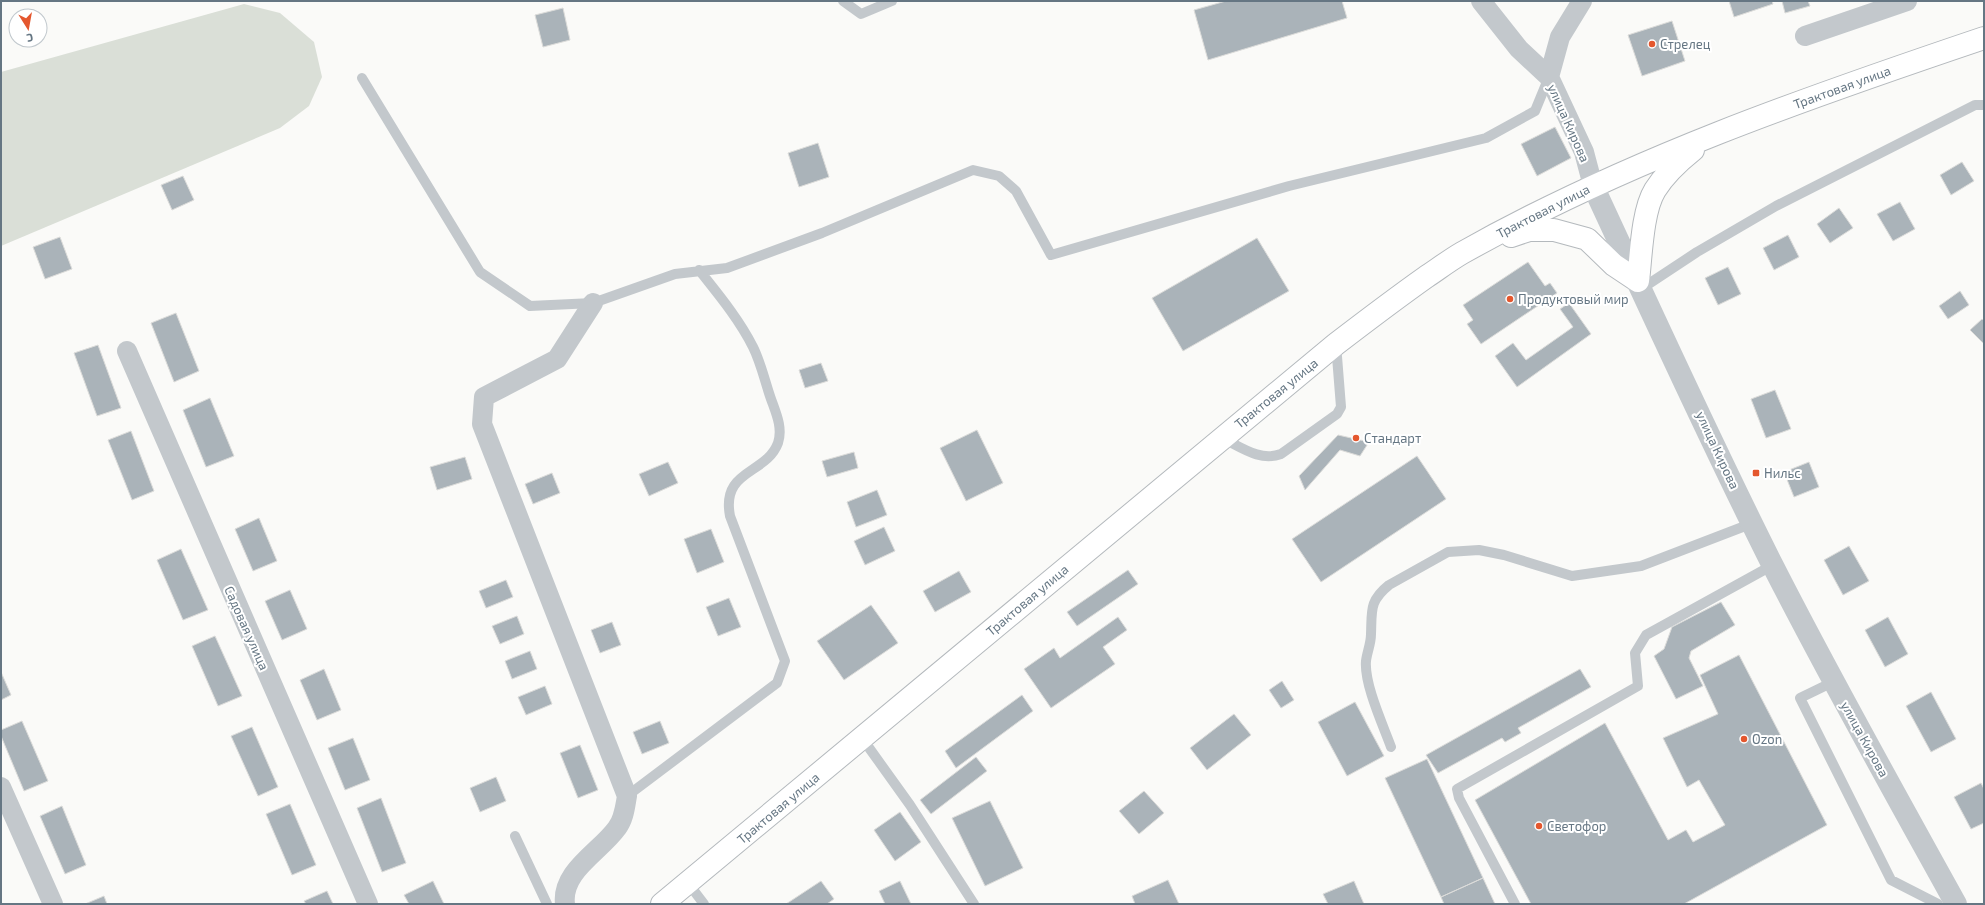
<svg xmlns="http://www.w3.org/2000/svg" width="1985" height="905" viewBox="0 0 1985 905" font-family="'Exo 2',sans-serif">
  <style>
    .green { fill: #dadfd7 }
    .building { fill: #aab3b9; stroke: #dcdcda }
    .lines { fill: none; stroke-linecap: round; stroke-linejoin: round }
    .trunk-casing { stroke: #b4b9bd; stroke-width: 24 }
    .service { stroke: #c3c8cc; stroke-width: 10 }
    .minor { stroke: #c3c8cc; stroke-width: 20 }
    .tertiary { stroke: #c3c8cc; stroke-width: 22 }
    .trunk { stroke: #fff; stroke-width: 22 }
    .poi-dot { fill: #e4572e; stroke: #fff; stroke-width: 1.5 }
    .labels { text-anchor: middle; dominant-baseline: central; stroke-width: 4; stroke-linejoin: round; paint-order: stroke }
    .poi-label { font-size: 13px; fill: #657683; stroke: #fff; text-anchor: start }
    .street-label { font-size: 13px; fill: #657683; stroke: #fff }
  </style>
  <rect width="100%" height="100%" fill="#fafaf8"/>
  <path class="green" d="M244 4 280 13 314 42 322 77 309 106 280 128 1 246V72Z"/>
  <path class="building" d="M1226 1H1342L1347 18 1208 60 1194 10Z
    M1729 1H1772L1773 4 1734 17Z
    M1782 1H1808L1810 6 1785 13Z
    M563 8 570 40 543 47 535 15Z
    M1672 21 1685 61 1642 76 1628 35Z
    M1555 127 1571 158 1537 176 1521 144Z
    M818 143 829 177 799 187 788 153Z
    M1962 162 1974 181 1951 195 1940 175Z
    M183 176 194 200 172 210 161 185Z
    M1900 202 1915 229 1893 241 1877 214Z
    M1839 208 1853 228 1830 243 1817 224Z
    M1788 235 1799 257 1774 270 1763 248Z
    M60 237 72 269 45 279 33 247Z
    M1257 238 1289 291 1183 351 1152 298Z
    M1528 262 1545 286 1550 283 1557 293 1481 344 1467 324 1473 320 1463 305Z
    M1728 267 1741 294 1718 305 1705 278Z
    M1960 291 1969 305 1948 319 1939 306Z
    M1569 303 1591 334 1517 387 1495 356 1513 343 1526 360 1573 327 1560 309Z
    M176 313 199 371 174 382 151 323Z
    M1982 319 1984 321V344L1970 330Z
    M98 345 121 408 97 416 74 353Z
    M821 363 828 381 805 388 799 370Z
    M1775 390 1791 429 1766 438 1751 399Z
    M210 398 234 456 206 467 183 410Z
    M977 430 1003 483 966 501 940 448Z
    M131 431 154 491 132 500 108 440Z
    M1338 435 1369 442 1360 456 1340 450 1305 490 1299 476Z
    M854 452 858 468 827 477 822 461Z
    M1417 456 1446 499 1321 582 1292 539Z
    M465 457 472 479 437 490 430 467Z
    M668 462 678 483 649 496 639 474Z
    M1809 462 1819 487 1794 497 1784 472Z
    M552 473 560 493 533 504 525 484Z
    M877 490 887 515 856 527 847 502Z
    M259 518 277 561 253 571 235 529Z
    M884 527 895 551 865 565 854 541Z
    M711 529 724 562 697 573 684 539Z
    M1849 546 1869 581 1843 595 1824 560Z
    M181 549 208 610 183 620 157 560Z
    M1128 570 1138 584 1077 626 1067 612Z
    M959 571 971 592 935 612 923 591Z
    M506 580 513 597 486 608 479 591Z
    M290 590 307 629 282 640 265 601Z
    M729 598 741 627 718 636 706 607Z
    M1721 602 1735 625 1691 651 1689 658 1703 686 1676 699 1654 656 1664 649 1672 627Z
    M871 605 898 643 844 680 817 641Z
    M517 616 524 634 500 644 492 626Z
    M1118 617 1127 630 1103 647 1115 664 1051 708 1024 669 1054 648 1060 658Z
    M1888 617 1908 654 1885 667 1865 630Z
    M612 622 621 645 600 653 591 630Z
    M215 636 242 696 218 706 192 646Z
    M530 651 537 669 512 679 505 661Z
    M1739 655 1827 825 1684 904H1531L1475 800 1605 723 1668 840 1686 830 1693 842 1725 825 1699 780 1687 787 1663 738 1718 714 1700 675Z
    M324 669 341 710 317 720 300 680Z
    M1580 669 1591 687 1518 728 1521 733 1505 742 1502 738 1438 773 1426 755Z
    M1 672 11 695 1 700Z
    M1282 681 1294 700 1281 708 1269 690Z
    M545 686 552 704 526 715 518 697Z
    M1931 692 1956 739 1931 752 1906 706Z
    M1022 695 1033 711 956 768 945 751Z
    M1355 702 1384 756 1347 776 1318 722Z
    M1234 714 1251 735 1207 770 1190 748Z
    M22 721 48 781 24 791 1 736V730Z
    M660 721 669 743 642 754 633 732Z
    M252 727 278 787 258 796 231 736Z
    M353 738 370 780 345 790 328 748Z
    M580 745 598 790 578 798 560 753Z
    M976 757 987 771 931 814 920 800Z
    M1427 759 1483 878 1441 897 1385 778Z
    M496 777 506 801 480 812 470 788Z
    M1981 783 1984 789V823L1971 829 1954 797Z
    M1144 791 1164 813 1139 834 1119 811Z
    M381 798 406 863 382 872 357 808Z
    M990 801 1023 868 985 886 952 818Z
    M290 804 316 865 292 875 266 814Z
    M62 806 86 865 65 874 40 816Z
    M900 812 921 842 895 861 874 830Z
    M1483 878 1495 904H1444L1441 897Z
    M1168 880 1179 904H1135L1132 896Z
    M433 881 444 904H409L404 895Z
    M821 881 834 899 827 904H786Z
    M900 881 911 904H885L879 891Z
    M1354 881 1364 904H1328L1323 894Z
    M327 891 333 904H306L304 901Z
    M104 896 107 904H85Z"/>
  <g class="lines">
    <defs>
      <path id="trunk" d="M1511 236 1529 230H1554L1587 239 1614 265 1638 281C1641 257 1642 211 1655 190 1665 174 1678 162 1693 150
        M662 904 1336 344C1366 321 1395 299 1426 277 1438 269 1450 260 1462 253 1627 160 1806 98 1984 38"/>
    </defs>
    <use href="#trunk" class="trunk-casing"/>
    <path class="service" d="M843 1 861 14 892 1
      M362 78 480 272 530 306 593 303 675 274 727 268 822 233 973 170 999 176 1016 191 1051 255 1289 186 1486 138 1535 111 1549 77
      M1641 289 1697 252 1776 206 1975 105H1984
      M1222 438C1241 447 1260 462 1281 454L1337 414 1341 407 1336 344
      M1833 682 1800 698 1891 880 1938 904
      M862 738 910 805 974 904
      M1391 747C1383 725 1364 684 1366 661 1367 652 1371 644 1371 634 1372 611 1369 601 1389 585L1448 552 1479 550 1504 555 1572 576 1641 566 1753 523
      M627 796 777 683 785 661 730 516C721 469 766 475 778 443 783 428 776 413 771 399 765 382 761 363 753 347 739 319 718 294 699 270
      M515 836 547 904
      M688 883 704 904
      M1515 904 1459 798 1457 789 1638 686 1635 653 1646 635 1773 565"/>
    <path class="minor" d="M1481 1 1519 49 1549 77 1584 152 1593 186
      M1805 36 1907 1
      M1549 77 1560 37 1582 1
      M127 351 368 904
      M1 787 53 904
      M565 904C561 871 600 852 617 828 624 819 625 807 627 796L482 424 484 397 557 359 593 303"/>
    <path class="tertiary" d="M1593 186C1652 313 1710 441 1773 566 1831 680 1894 792 1956 904"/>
    <use href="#trunk" class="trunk"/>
  </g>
  <g class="poi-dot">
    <circle cx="1652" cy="44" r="4"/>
    <circle cx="1510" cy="299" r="4"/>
    <circle cx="1356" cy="438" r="4"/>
    <rect x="1752" y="469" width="8" height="8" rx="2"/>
    <circle cx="1744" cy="739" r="4"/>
    <circle cx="1539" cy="826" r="4"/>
  </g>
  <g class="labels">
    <g class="poi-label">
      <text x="1660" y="44">Стрелец</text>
      <text x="1518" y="299">Продуктовый мир</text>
      <text x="1364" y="438">Стандарт</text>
      <text x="1764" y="473">Нильс</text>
      <text x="1752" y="739">Ozon</text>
      <text x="1547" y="826">Светофор</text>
    </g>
    <g class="street-label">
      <text transform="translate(1842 87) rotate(-20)">Трактовая улица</text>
      <text transform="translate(1569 123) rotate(66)">улица Кирова</text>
      <text transform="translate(1543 211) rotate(-27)">Трактовая улица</text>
      <text transform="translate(1276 393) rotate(-39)">Трактовая улица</text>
      <text transform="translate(1718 450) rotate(65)">улица Кирова</text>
      <text transform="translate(1027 600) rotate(-40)">Трактовая улица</text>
      <text transform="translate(247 628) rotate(66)">Садовая улица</text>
      <text transform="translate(1865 739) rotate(61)">улица Кирова</text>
      <text transform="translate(778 808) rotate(-40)">Трактовая улица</text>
    </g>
  </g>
  <rect width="1985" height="905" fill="none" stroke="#657683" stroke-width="4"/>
  <g transform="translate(28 28) rotate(169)"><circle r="19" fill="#ffffff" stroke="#c1c8cd"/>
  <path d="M0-3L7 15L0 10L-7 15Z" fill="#e4572e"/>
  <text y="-6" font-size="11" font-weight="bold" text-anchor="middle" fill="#657683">С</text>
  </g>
</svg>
